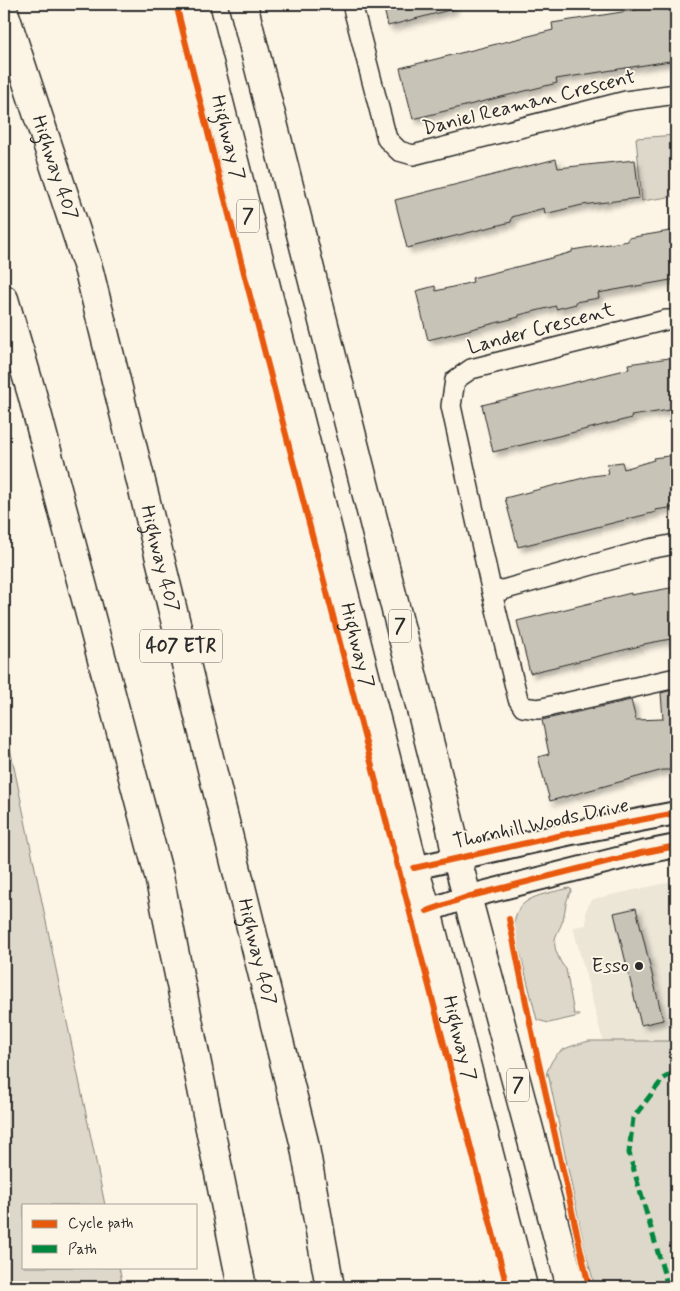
<svg xmlns="http://www.w3.org/2000/svg" width="680" height="1291" viewBox="0 0 680 1291" font-family="Mynerve,sans-serif">
  <style>
    .built { fill: #ece6d7 }
    .green { fill: #ded8ca; stroke: #84827a }
    .building { fill: #c8c3b7; stroke: #2b2b2b; filter: url(#shadow) }
    .lines { fill: none; stroke-linecap: round; stroke-linejoin: round }
    .minor-casing { stroke: #2b2b2b; stroke-width: 22 }
    .tertiary-casing { stroke: #2b2b2b; stroke-width: 26 }
    .primary-casing { stroke: #2b2b2b; stroke-width: 31 }
    .motorway-casing { stroke: #2b2b2b; stroke-width: 31 }
    .minor { stroke: #fcf5e5; stroke-width: 19 }
    .tertiary { stroke: #fcf5e5; stroke-width: 22 }
    .primary { stroke: #fcf5e5; stroke-width: 28 }
    .motorway { stroke: #fcf5e5; stroke-width: 28 }
    .quiet { stroke: #00873e; stroke-width: 5; stroke-dasharray: 10 5; stroke-linecap: butt }
    .cycleway-casing { stroke: #fcf5e5; stroke-width: 9 }
    .cycleway { stroke: #e8590c; stroke-width: 6 }
    .poi-dot { fill: #2b2b2b; stroke: #fcf5e5; stroke-width: 2 }
    .labels { text-anchor: middle; dominant-baseline: central; stroke-width: 4; stroke-linejoin: round; paint-order: stroke }
    .shield { fill: #fcf5e5; stroke: #6a6863; stroke-width: 1 }
    .shield-label { font-size: 19px; font-weight: bold; fill: #2b2b2b }
    .street-label { font-size: 20px; fill: #2b2b2b; stroke: #fcf5e5 }
    .poi-label { font-size: 20px; fill: #2b2b2b; stroke: #fcf5e5; text-anchor: end }
  </style>
  <defs>
    <filter id="shadow"><feDropShadow dx="4.5" dy="4.5" stdDeviation="2.5" flood-color="#0004"/></filter>
  </defs>
  <rect width="100%" height="100%" fill="#fcf5e5"/>
  <filter id="ink" filterUnits="userSpaceOnUse"><feTurbulence type="fractalNoise" baseFrequency=".02" numOctaves="2"/><feDisplacementMap in="SourceGraphic" scale="10" xChannelSelector="R" yChannelSelector="G"/><feConvolveMatrix kernelMatrix="1 2 1 2 8 2 1 2 1" color-interpolation-filters="sRGB"/></filter>
  <g filter="url(#ink)">
    <path class="built" d="M676 881V1041H603L573 927 586 925V910L591 900 597 898Z"/>
    <path class="green" d="M676 135V196L642 201 636 138Z
      M4 719 105 1205H24V1267H119L123 1287H4Z
      M569 888 572 890C566 898 566 905 564 915 561 933 549 936 558 956 560 961 562 965 566 969L574 1014H578L579 1016 549 1023 537 1020 514 928C514 895 544 895 569 888Z
      M589 1041H676V1287H595L585 1250 548 1073 543 1083C554 1051 557 1050 589 1041Z"/>
    <path class="building" d="M383 4H453V9L388 26Z
      M673 4H676V60L556 79 557 83 413 119 400 68 553 30 552 23Z
      M556 159 558 168 635 160 639 198 582 205 545 214 544 208 512 217 511 222 407 248 395 200Z
      M676 230V279L598 293 599 298 575 302 576 304 556 309V306L519 315V317L428 340 416 291 435 286 436 291 473 282 472 278 544 260 572 252V250L628 241V238Z
      M676 357V409L631 416 632 418 493 452 482 405 629 369 628 364Z
      M676 455V507L655 510 656 512 518 547 505 498 591 476 609 474 607 464 622 462 624 469 654 460 653 458Z
      M676 587V638L644 644V645L530 673 517 621 631 593V595Z
      M676 689V770H663L550 801 538 757 549 754 542 720 631 700 636 720 663 719 661 693Z
      M636 908 663 1020 641 1025 614 913Z"/>
    <g class="lines">
      <defs>
        <path id="minor" d="M352 4 387 139 399 151 413 155 626 101 676 94
          M676 320H666L471 369 455 380 451 406 492 593 518 699 523 707 538 709 676 678
          M492 593 649 549 676 544"/>
        <path id="tertiary" d="M414 868 567 834 676 813
          M427 911 467 897 641 853 676 846"/>
        <g id="primary">
          <path id="s1" d="M194 4 414 868 427 911 523 1287"/>
          <path d="M243 4 451 828 457 859 571 1287"/>
        </g>
        <g id="motorway">
          <path id="s2" d="M4 12 89 271 304 1142 330 1287"/>
          <path d="M4 299 32 394 159 876 242 1287"/>
        </g>
      </defs>
      <use href="#minor" class="minor-casing"/>
      <use href="#tertiary" class="tertiary-casing"/>
      <use href="#primary" class="primary-casing"/>
      <use href="#motorway" class="motorway-casing"/>
      <use href="#minor" class="minor"/>
      <use href="#tertiary" class="tertiary"/>
      <use href="#primary" class="primary"/>
      <use href="#motorway" class="motorway"/>
      <path class="quiet" d="M668 1287 629 1153 633 1118 663 1079 676 1071"/>
      <defs>
        <path id="cycleway" d="M176 4 214 157 507 1287
          M414 868 567 834 676 813
          M427 911 467 897 641 853 676 846
          M509 919 533 1037 589 1287"/>
      </defs>
      <use href="#cycleway" class="cycleway-casing"/>
      <use href="#cycleway" class="cycleway"/>
    </g>
  </g>
  <circle class="poi-dot" cx="639" cy="966" r="5"/>
  <g class="labels">
    <g class="shield">
      <rect x="237" y="199.5" width="22" height="33" rx="4"/>
      <rect x="389" y="609.5" width="22" height="33" rx="4"/>
      <rect x="140" y="629.5" width="82" height="33" rx="4"/>
      <rect x="507" y="1068.5" width="22" height="33" rx="4"/>
    </g>
    <g class="shield-label">
      <text x="248" y="216">7</text>
      <text x="400" y="626">7</text>
      <text x="181" y="646">407 ETR</text>
      <text x="518" y="1085">7</text>
    </g>
    <g class="street-label">
      <text transform="translate(529 103) rotate(-14)">Daniel Reaman Crescent</text>
      <text stroke="none"><textPath href="#s1" startOffset="138">Highway 7</textPath></text>
      <text stroke="none"><textPath href="#s2" startOffset="164">Highway 407</textPath></text>
      <text transform="translate(541 329) rotate(-15)">Lander Crescent</text>
      <text stroke="none"><textPath href="#s2" startOffset="569">Highway 407</textPath></text>
      <text stroke="none"><textPath href="#s1" startOffset="662">Highway 7</textPath></text>
      <text transform="translate(541 824) rotate(-12)">Thornhill Woods Drive</text>
      <text stroke="none"><textPath href="#s2" startOffset="974">Highway 407</textPath></text>
      <text stroke="none"><textPath href="#s1" startOffset="1068">Highway 7</textPath></text>
    </g>
    <g class="poi-label">
      <text x="629" y="966">Esso</text>
    </g>
  </g>
  <rect width="680" height="1291" fill="none" stroke="#fcf5e5" stroke-width="20"/>
  <rect x="10" y="10" width="660" height="1271" fill="none" stroke="#2b2b2b" stroke-width="2" filter="url(#ink)"/>
  <rect x="22" y="1204" width="175" height="65" fill="#fcf5e5" stroke="#a8a49b"/>
  <rect x="32" y="1220" width="25" height="8" fill="#e8590c" stroke="#a8a49b"/>
  <text x="68" y="1228" font-size="15" fill="#2b2b2b">Cycle path</text>
  <rect x="32" y="1245" width="25" height="8" fill="#00873e" stroke="#a8a49b"/>
  <text x="68" y="1254" font-size="15" fill="#2b2b2b">Path</text>
</svg>
